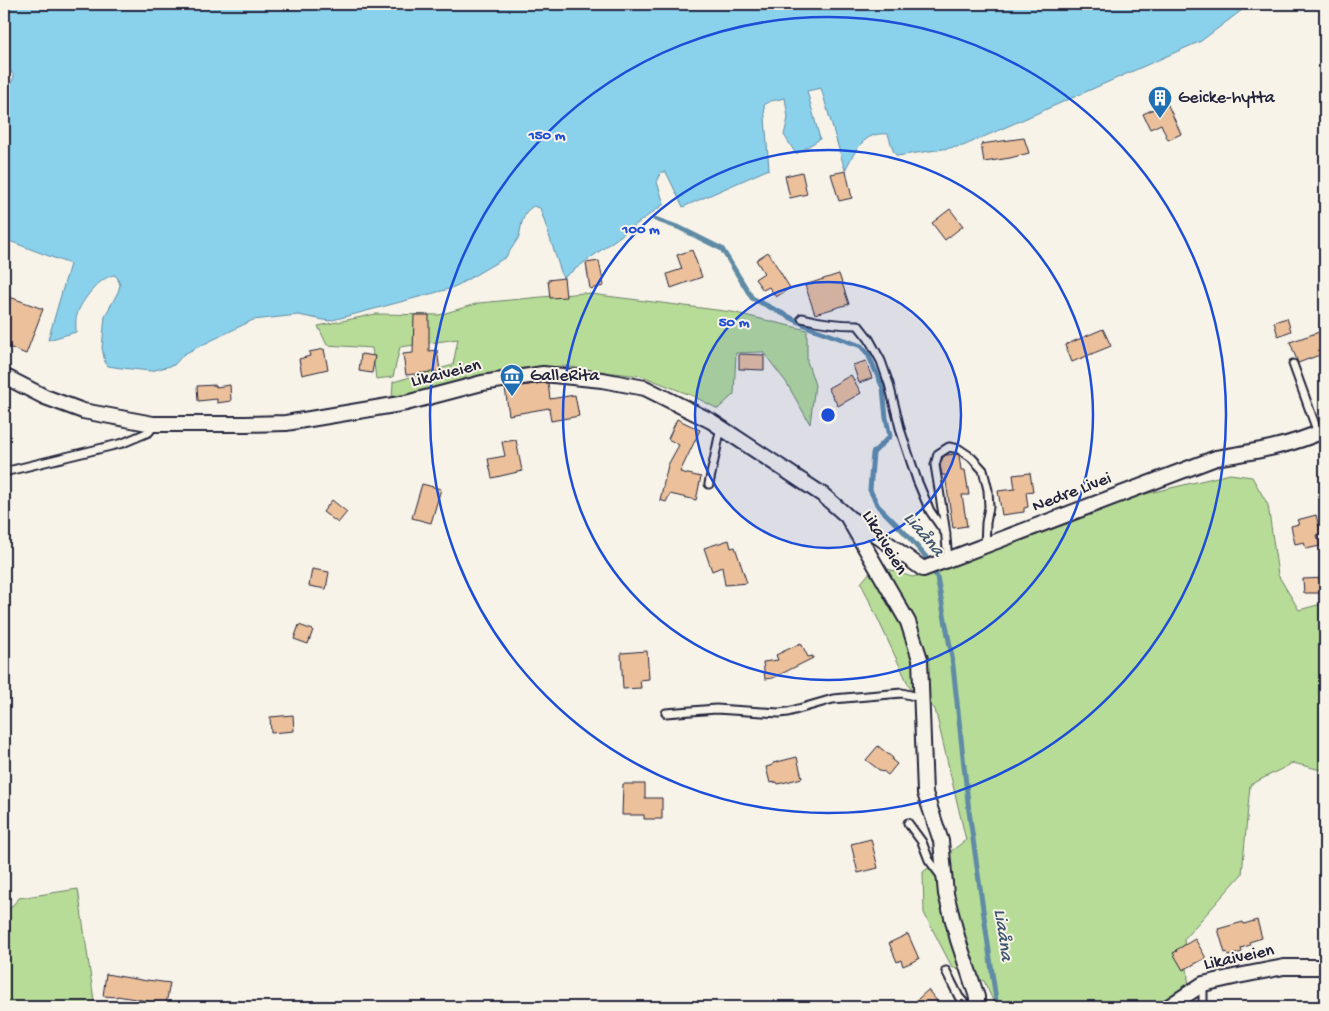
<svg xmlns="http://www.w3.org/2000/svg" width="1329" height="1011" viewBox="0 0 1329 1011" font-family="'Gochi Hand',sans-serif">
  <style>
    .green { fill: #b7dc97; stroke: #6c7f69 }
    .water { fill: #8ad1eb; stroke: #608ba5 }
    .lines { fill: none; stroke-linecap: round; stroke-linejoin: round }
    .stream { stroke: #608ba5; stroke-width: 5 }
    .building { fill: #ebc09a; stroke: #22223b }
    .lane-casing { stroke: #22223b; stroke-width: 11 }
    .street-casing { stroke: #22223b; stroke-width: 18 }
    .lane { stroke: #f7f3e8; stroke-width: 7 }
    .street { stroke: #f7f3e8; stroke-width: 14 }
    .ring { fill: none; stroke: #1d4ed8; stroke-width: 2.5 }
    .labels { text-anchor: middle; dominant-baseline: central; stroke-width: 4; stroke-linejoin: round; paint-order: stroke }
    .poi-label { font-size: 18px; fill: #22223b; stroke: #f7f3e8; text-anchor: start }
    .street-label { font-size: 18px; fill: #22223b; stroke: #f7f3e8 }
    .water-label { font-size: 19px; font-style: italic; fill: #415770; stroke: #f7f3e8 }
    .centre { fill: #1d4ed8; stroke: #f7f3e8; stroke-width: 2.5 }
    .ring-label { font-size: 15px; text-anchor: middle; font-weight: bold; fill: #1d4ed8; stroke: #f7f3e8; stroke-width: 4; stroke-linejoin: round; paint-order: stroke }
  </style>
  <rect width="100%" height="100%" fill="#f7f3e8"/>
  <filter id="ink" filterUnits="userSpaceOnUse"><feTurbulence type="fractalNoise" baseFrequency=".02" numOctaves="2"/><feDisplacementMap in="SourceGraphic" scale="10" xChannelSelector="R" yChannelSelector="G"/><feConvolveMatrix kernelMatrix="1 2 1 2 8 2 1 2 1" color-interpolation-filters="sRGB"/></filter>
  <g filter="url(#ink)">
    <path class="green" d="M583 293 732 312 807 330V361L815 385 810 424 786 382 763 352 736 353 734 394 718 409 693 396 642 376 604 372 564 366 507 369 392 399 393 382 453 365 458 339 400 347 393 377 376 379 372 348 327 345 318 326 376 314 439 315 479 303Z
      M1230 474 1252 477 1268 505 1278 575 1299 610 1325 603V771L1293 763 1250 785 1242 874 1184 939 1191 1007H993L995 1005 984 981 952 967 924 913 923 872 966 840 935 709 910 688 861 583 876 565 912 577 936 572 1069 523 1137 496Z
      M78 889 95 1007H4V915L19 898Z"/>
    <path class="water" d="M4 4H1250L1201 41 963 146 897 156 894 153 888 134C863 131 855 152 845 170L821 88 807 91 820 139 796 154 784 135 788 118 785 98 771 101 764 105 769 169 683 207 666 172H661L657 182 664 204 563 278 540 208 533 206 526 212 522 222 519 237 506 257 458 285 449 289 329 321 298 315 253 320 184 354 174 365 151 371 121 368 108 366 105 362 102 348 105 316 118 292 120 285 117 277 114 275C100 277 80 302 77 315 75 320 76 326 76 332L48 340 70 264 4 239V96L8 92 14 76 9 69H4Z"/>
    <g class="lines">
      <path class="stream" d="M655 219 680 228 722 249 752 298 811 328 861 346 868 354 883 388 886 418 890 436 873 453 870 490 878 506 906 534 926 557 937 577 952 657 969 811 997 1007"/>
    </g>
    <path class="building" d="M1167 103 1181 134 1168 140 1161 124 1150 129 1143 114Z
      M1024 138 1029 153 1010 158 984 162 981 144Z
      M846 171 852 198 839 201 831 174Z
      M802 172 807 194 790 198 785 176Z
      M950 209 963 226 945 240 932 223Z
      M692 250 702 277 671 288 667 274 682 269 677 255Z
      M768 252 790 288 776 297 769 287 763 290 755 279 764 273 756 260Z
      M599 261 604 286 590 289 586 263Z
      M839 274 849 304 815 314 805 285Z
      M564 278 566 297 550 298 548 280Z
      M4 295 43 309 26 354 4 345Z
      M414 315H429V351L437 350 440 371 406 375 403 354 413 353Z
      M1287 318 1291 331 1278 336 1274 322Z
      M1103 329 1111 346 1072 362 1065 345Z
      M1322 331 1325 340V353L1298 363 1290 342Z
      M324 349 328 369 302 375 299 359 310 356 309 352Z
      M361 354 375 356 372 373 359 371Z
      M739 354 764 355V370L739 369Z
      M866 361 872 378 859 383 853 365Z
      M851 375 861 393 838 406 828 388Z
      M543 383H548L550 399 575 395 579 416 551 421 549 408 509 415 505 388Z
      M215 385 216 387 230 385 231 401 217 403V399L198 401 197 386Z
      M677 419 700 430 680 472 701 477 696 500 670 494 666 502 660 500 668 465 679 445 668 439Z
      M516 440 522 471 492 478 488 459 505 456 502 442Z
      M957 454 959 455 961 470H965L969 495H962L967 526 953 528 945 475H942L940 465 943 457 946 455Z
      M1030 473 1033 491 1026 492 1028 507 1024 508V512L1002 515 998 491 1015 489 1013 475Z
      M422 484 441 489 431 523 412 518Z
      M332 500 347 512 338 523 323 512Z
      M1316 515 1321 534 1317 535 1320 546 1306 549 1304 542 1295 544 1291 526 1299 524 1297 520Z
      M729 540 731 548 735 547 747 583 725 585 722 567 712 571 704 548Z
      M312 569 329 572 326 589 309 586Z
      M1325 578V593H1304L1303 579Z
      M299 625 313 630 308 644 294 639Z
      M801 643 808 657 813 656V658L773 678 765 679 763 662 778 660 776 655Z
      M647 651 649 679 640 680 641 688 623 689 621 653Z
      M293 715 294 731 271 733 270 717Z
      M878 746 893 758 892 760 897 764 888 775 883 771 882 772 866 760Z
      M797 757 802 778 778 784 777 782 770 783 766 767 773 765V763Z
      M623 784H645V798H662V819H644V815H622Z
      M871 839 878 868 858 873 851 844Z
      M1257 920 1262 938 1249 942 1250 945 1241 948 1242 952 1228 956 1227 952 1225 953 1218 929 1243 922 1244 924Z
      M908 934 919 959 903 966 901 960 897 962 889 943Z
      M1195 939 1206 958 1183 970 1173 953 1177 951 1176 950Z
      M106 974 147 981V980L170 983 166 1004 117 996V997L103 996Z
      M928 990 942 1007H909Z"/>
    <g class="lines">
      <defs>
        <path id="lane" d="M802 318C821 323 839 325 858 325L869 339 881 361 889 384 901 432 917 480 930 511 946 534
          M1293 364 1318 433
          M4 472 123 443 149 432 152 428 153 424
          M709 484 721 427
          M948 560 945 527 935 465 938 454 949 447 959 449 971 457 983 470 988 490 989 507 986 523 985 546
          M666 713 716 709 779 713 788 712 833 699 902 693 922 698
          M908 823 922 842 929 860 941 876
          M946 971 959 997 968 1007
          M1203 985V1007"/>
        <path id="street" d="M4 376 45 397 83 411 153 424H246L286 423 406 403 482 383 543 374 602 380 645 388 711 421 823 495 847 516 908 622 920 659 925 793 941 841 946 894 958 940 977 997V1007
          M849 518 872 532 923 569 1216 458C1253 452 1291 446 1325 430
          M1168 1007 1203 984 1238 976 1284 967H1325"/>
      </defs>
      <use href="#lane" class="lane-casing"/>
      <use href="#street" class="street-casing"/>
      <use href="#lane" class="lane"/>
      <use href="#street" class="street"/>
    </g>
  </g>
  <circle cx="828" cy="415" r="133" fill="#1d4ed8" fill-opacity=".12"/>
  <g class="ring">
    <circle cx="828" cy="415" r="133"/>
    <circle cx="828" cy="415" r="265"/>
    <circle cx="828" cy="415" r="398"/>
  </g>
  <defs>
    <symbol id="building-pin" viewBox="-11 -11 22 30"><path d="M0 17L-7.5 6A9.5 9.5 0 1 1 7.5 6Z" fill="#1f6fb2" stroke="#f7f3e8"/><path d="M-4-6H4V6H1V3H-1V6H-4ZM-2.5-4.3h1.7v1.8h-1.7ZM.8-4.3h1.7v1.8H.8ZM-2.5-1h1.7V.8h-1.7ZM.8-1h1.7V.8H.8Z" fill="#fff"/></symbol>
    <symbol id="museum-pin" viewBox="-11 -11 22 30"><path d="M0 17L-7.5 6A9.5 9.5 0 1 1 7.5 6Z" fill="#1f6fb2" stroke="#f7f3e8"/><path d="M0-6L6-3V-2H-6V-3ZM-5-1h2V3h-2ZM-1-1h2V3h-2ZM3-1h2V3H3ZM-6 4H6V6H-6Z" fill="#fff"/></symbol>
  </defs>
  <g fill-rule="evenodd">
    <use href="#building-pin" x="1146" y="84" width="28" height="38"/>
    <use href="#museum-pin" x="498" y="362" width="28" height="38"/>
  </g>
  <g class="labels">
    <g class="poi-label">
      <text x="1178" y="98">Geicke-hytta</text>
      <text x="530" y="376">GalleRita</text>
    </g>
    <g class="street-label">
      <text transform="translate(446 374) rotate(-14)">Likaiveien</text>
      <text transform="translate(1072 493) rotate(-21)">Nedre Livei</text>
      <text transform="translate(884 543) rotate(59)">Likaiveien</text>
      <text transform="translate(1239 958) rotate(-12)">Likaiveien</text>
    </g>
    <g class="water-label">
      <text transform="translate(923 535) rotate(50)">Liaåna</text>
      <text transform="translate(1002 935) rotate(82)">Liaåna</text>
    </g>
  </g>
  <circle cx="828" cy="415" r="8" class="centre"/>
  <g class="ring-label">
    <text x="547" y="139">150 m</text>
    <text x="641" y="233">100 m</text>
    <text x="734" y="326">50 m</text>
  </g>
  <rect width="1329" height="1011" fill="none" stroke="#f7f3e8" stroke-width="20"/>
  <rect x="10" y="10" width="1309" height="991" fill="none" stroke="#22223b" stroke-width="2" filter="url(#ink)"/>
</svg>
